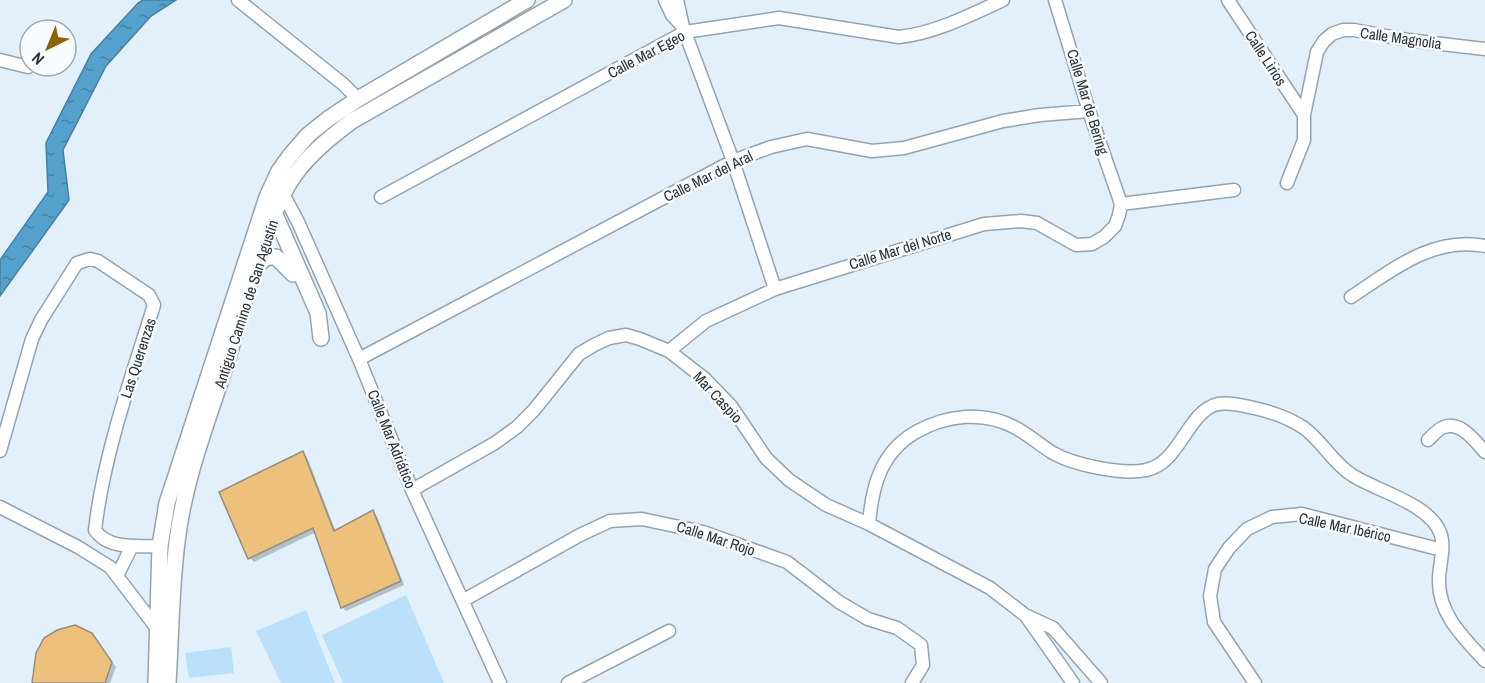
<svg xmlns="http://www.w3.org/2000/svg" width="1485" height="683" viewBox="0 0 1485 683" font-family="'Archivo Narrow',sans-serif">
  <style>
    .pitch { fill: #bae1f9 }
    .water { fill: url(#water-ripples); stroke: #48809f; stroke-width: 1.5 }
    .shadow { fill: #0003 }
    .building { fill: #edc07c; stroke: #968d81; stroke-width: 1.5 }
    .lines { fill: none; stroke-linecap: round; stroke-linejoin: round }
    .minor-casing { stroke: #95a3ac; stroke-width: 15 }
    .tertiary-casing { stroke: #95a3ac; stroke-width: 18 }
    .minor { stroke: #fff; stroke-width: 12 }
    .tertiary { stroke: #fff; stroke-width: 15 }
    .labels { text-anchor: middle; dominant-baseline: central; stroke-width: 5; stroke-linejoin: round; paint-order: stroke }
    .street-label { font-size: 15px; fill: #2c3235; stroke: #f8fbfd }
  </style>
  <defs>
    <pattern id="water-ripples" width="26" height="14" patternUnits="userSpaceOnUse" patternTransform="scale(1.5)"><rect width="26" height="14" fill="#54a1cd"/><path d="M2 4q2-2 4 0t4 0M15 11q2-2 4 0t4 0" fill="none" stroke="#4684a7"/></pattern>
  </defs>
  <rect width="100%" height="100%" fill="#e1f0fa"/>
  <path class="pitch" d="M406 595 444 683H343L322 635Z
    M306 610 335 683H281L256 631Z
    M231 647 234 673 189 678 185 653Z"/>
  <path class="water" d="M143 0H176L151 16 106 66 63 150 69 200 0 296V260L48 192 46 143 91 54 138 3Z"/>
  <path class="shadow" d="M303 453 307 457 336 532 373 512 377 516 404 585 346 611 342 607 316 532 254 562 250 558Z
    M96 639 116 667 110 683H34Z"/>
  <path class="building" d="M303 451 334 531 373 510 401 581 341 608 313 528 248 559 219 492Z
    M75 625 92 633 112 662 105 683H32L36 653 44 638 57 630Z"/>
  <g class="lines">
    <defs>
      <path id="minor" d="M238 0 343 84 358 99
        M665 0 672 15 683 27
        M677 0 683 27 733 161 775 289
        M1228 0 1304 115
        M0 60 28 67
        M1287 183 1304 140V115L1317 52 1324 41 1332 34 1343 30H1354L1408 40 1485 49
        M280 188 298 222 359 359 412 490 500 683
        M381 197 685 32 779 18 899 37C936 33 970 15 1003 0
        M1121 204 1234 190
        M1351 297C1392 270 1433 236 1485 246
        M669 351 706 321 775 289 984 224 1021 221 1037 223 1076 245 1092 244 1104 237 1115 226 1119 215 1121 204 1089 111 1055 0
        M359 359 733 161 771 147 807 139 872 151 904 148 1003 121 1040 115 1089 111
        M1428 440C1432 436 1438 429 1444 427 1461 421 1475 441 1485 452
        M0 451 32 339 41 320 77 263 90 259 98 261 149 295 154 305C131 379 104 453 95 530 108 550 139 546 160 546
        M412 490 495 443 517 427 534 410 579 354 594 345 609 338 626 335 640 339 669 351 705 379 731 406 766 458 789 480 826 505 869 524 990 588 1025 615 1053 628 1101 683
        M0 507 78 547 110 567 159 631
        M869 524C872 486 881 452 916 432 946 415 984 410 1016 428 1029 435 1040 445 1053 453 1074 465 1122 475 1146 470 1180 464 1187 411 1218 404 1229 402 1242 405 1254 408 1272 412 1288 417 1304 428 1322 441 1333 463 1352 475 1376 491 1432 504 1441 535 1445 549 1439 566 1439 580 1438 614 1464 638 1485 661
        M117 576 132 546
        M464 600 580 535 610 521 642 519 703 532 787 562 839 602 868 619 897 628 921 645 923 665 912 683
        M1026 616 1073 683
        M568 683 669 631
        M1255 683 1214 622 1210 596 1215 569 1229 548 1247 529 1272 517 1302 514 1442 550"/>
      <path id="tertiary" d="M273 210 318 313 321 338
        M256 266 267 257H276L293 274
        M156 683 160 546 167 503 267 197 279 171 289 157 308 135 328 119 358 99 527 0
        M168 683C171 636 171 588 177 542 184 480 208 420 227 361 245 303 258 239 288 185 303 159 329 138 352 121L564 0"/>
    </defs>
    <use href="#minor" class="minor-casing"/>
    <use href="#tertiary" class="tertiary-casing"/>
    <use href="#minor" class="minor"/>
    <use href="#tertiary" class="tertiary"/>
  </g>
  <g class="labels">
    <g class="street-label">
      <text transform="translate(1401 38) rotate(8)">Calle Magnolia</text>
      <text transform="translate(646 54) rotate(-28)">Calle Mar Egeo</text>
      <text transform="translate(1266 58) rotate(57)">Calle Lirios</text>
      <text transform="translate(1088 102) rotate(73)">Calle Mar de Bering</text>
      <text transform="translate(708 176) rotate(-26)">Calle Mar del Aral</text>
      <text transform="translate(900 249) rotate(-17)">Calle Mar del Norte</text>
      <text transform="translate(246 304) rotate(-72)">Antiguo Camino de San Agustín</text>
      <text transform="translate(138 358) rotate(-72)">Las Querenzas</text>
      <text transform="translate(718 397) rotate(47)">Mar Caspio</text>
      <text transform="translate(392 439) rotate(68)">Calle Mar Adriático</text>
      <text transform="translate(1345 527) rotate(12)">Calle Mar Ibérico</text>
      <text transform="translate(716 538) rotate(18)">Calle Mar Rojo</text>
    </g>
  </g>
  <g transform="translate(48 48) rotate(223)"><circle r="28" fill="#f8fbfd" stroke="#a6abad" stroke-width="1.5"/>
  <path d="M0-4.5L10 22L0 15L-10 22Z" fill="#8e6208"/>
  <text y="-9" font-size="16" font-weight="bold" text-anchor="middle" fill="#2c3235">N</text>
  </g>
</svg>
